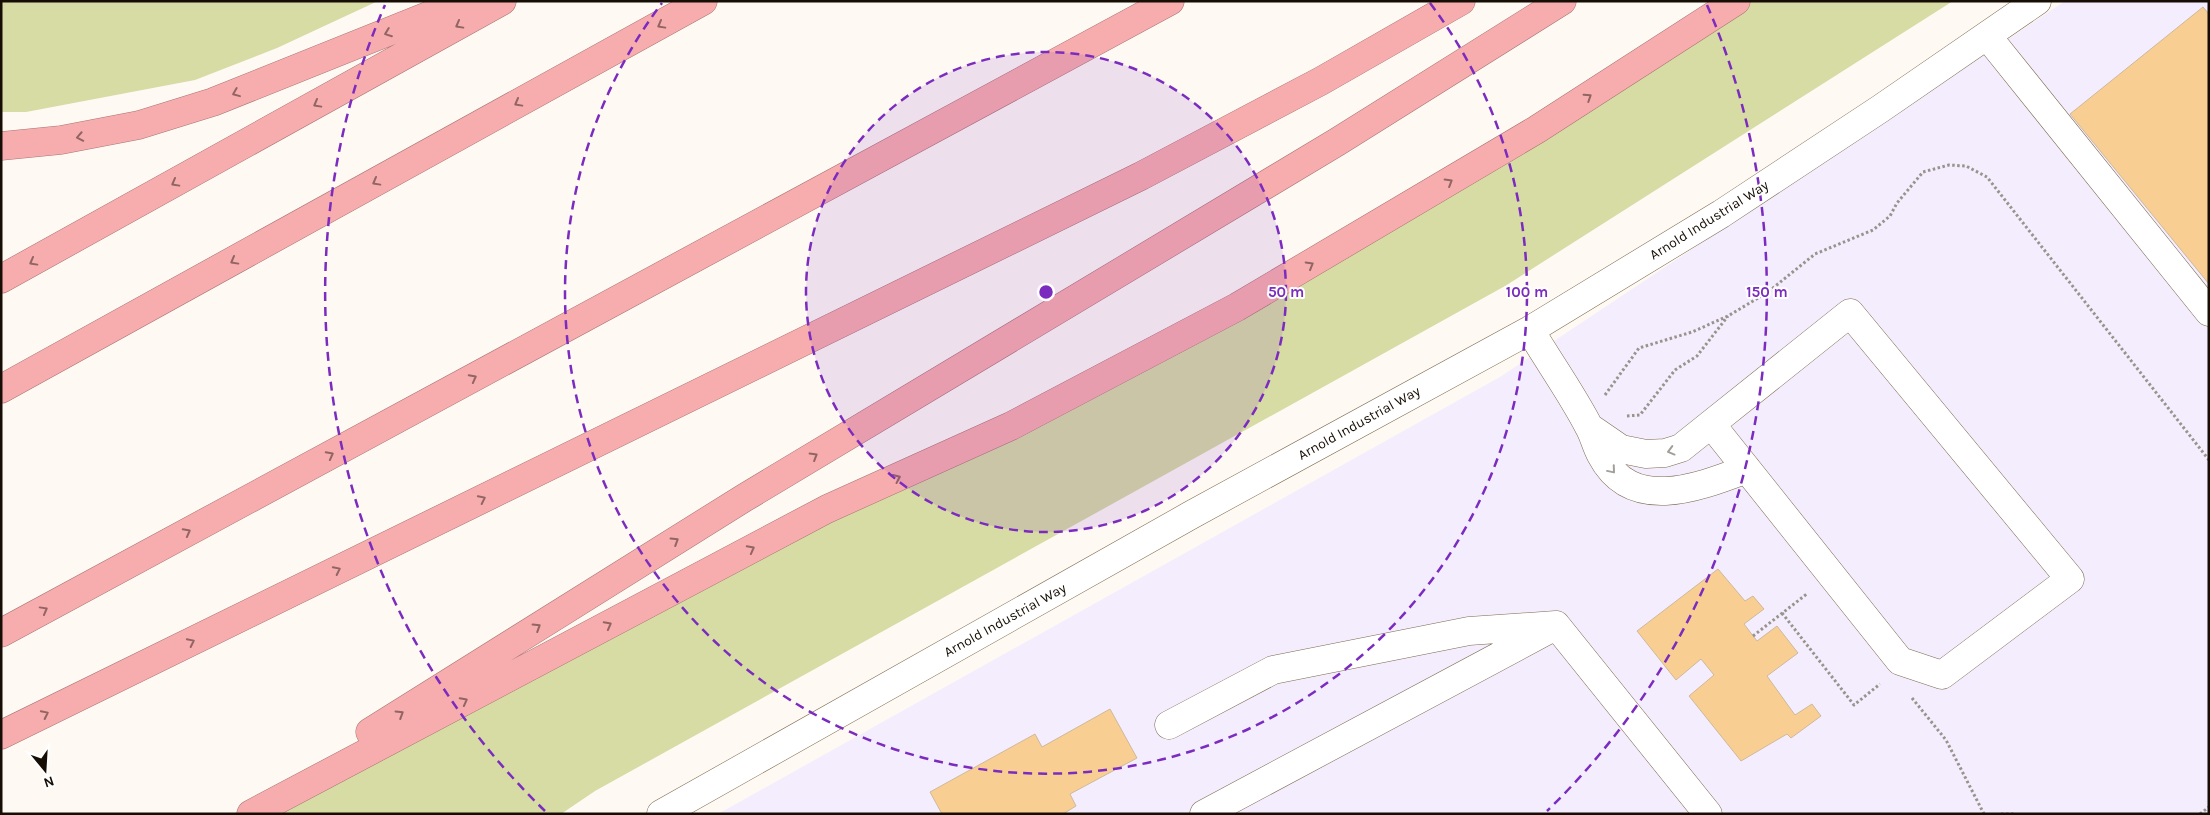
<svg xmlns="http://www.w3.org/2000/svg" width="2210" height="815" viewBox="0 0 2210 815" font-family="Karla,sans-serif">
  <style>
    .industrial { fill: #f3edfe }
    .green { fill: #d7dba4 }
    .building { fill: #f8ce92; stroke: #cfb99b }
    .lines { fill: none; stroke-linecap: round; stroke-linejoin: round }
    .minor-casing { stroke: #7f6a4e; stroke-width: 29 }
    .highway-casing { stroke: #a87573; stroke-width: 29 }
    .path { stroke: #99938c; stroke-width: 3; stroke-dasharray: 2.5 2.5; stroke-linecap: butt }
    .minor { stroke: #fff; stroke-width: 28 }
    .highway { stroke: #f7adae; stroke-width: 28 }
    .oneway { stroke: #926562 }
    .oneway2 { stroke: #a29f9b }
    .ring { fill: none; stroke: #7b2cbf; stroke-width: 2.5; stroke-dasharray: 9 6 }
    .labels { text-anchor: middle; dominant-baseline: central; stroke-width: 4; stroke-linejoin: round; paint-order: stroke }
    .street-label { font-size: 14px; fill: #160e05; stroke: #fff }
    .centre { fill: #7b2cbf; stroke: #fff; stroke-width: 2.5 }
    .ring-label { font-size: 15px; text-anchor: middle; font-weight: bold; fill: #7b2cbf; stroke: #fff; stroke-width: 4; stroke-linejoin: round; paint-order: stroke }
  </style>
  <rect width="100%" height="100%" fill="#fef9f3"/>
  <path class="industrial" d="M2065 1H2209V814H718L1500 377Z"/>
  <path class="green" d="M1 1H378L277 48 195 80 26 112H1Z
    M1736 1H1953L1505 286 595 791 561 814H251L1011 426Z"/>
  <path class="building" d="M2203 7 2209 14V284L2070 114Z
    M1718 569 1745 601 1753 596 1764 609 1744 624 1757 641 1777 626 1798 653 1767 676 1795 715 1812 704 1821 716 1791 738 1787 734 1741 761 1689 696 1714 675 1701 659 1676 680 1637 631Z
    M1110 709 1137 758 1070 794 1076 806 1063 814H942L930 792 1035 734 1042 747Z"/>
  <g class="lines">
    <defs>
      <path id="minor" d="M1988 37 2209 312
        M1850 313 2070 579 1942 675 1900 661 1711 424Z
        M1530 330C1549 362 1572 394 1589 427 1594 436 1596 446 1601 455 1632 514 1699 487 1747 469
        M1589 427 1621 449 1646 454 1665 453 1681 448 1711 424
        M1556 625 1708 814
        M1169 725 1273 670 1469 631 1556 625
        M661 814 1191 515 1530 330 1721 214 1880 109 2037 1
        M1204 814 1548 630"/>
      <path id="highway" d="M1 146 61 140 139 125 213 102 465 1
        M1 279 502 1
        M1 389 703 1
        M1 633 1170 1
        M370 732 744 498 1337 142 1562 1
        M1 735 1141 176 1321 81 1461 1
        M251 814 827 509 1011 426 1237 307 1536 130 1736 1"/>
    </defs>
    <use href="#minor" class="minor-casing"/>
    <use href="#highway" class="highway-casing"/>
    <path class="path" d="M1605 395 1639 348 1692 332 1728 316 1768 292 1815 254 1873 230 1890 216 1897 203 1923 172 1949 165 1966 166 1987 177 2209 460
      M1627 416 1640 415 1675 370 1697 356 1728 316
      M1782 613 1854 705 1880 684
      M1753 636 1808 593
      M1912 698 1946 740 1984 814
      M2001 814H2014
      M2200 814 2209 807"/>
    <use href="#minor" class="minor"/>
    <use href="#highway" class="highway"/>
  </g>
  <defs><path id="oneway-chevron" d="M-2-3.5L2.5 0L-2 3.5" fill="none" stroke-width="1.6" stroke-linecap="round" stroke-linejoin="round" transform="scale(1.25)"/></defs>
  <g class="oneway">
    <use href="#oneway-chevron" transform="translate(459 25) rotate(151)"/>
    <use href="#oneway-chevron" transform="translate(661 25) rotate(151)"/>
    <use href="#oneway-chevron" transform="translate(388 33) rotate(159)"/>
    <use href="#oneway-chevron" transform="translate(236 93) rotate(158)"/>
    <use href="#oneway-chevron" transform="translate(1588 97) rotate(-33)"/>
    <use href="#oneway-chevron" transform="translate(518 103) rotate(151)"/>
    <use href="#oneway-chevron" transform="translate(317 104) rotate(151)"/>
    <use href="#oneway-chevron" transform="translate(80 137) rotate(169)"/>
    <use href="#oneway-chevron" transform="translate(376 182) rotate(151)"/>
    <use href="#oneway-chevron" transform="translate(1449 182) rotate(-31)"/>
    <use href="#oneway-chevron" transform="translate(175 183) rotate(151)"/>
    <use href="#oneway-chevron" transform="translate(234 261) rotate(151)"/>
    <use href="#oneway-chevron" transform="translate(33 262) rotate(151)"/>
    <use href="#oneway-chevron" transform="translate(1310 265) rotate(-30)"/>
    <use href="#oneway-chevron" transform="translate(473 378) rotate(-28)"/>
    <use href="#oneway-chevron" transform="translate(330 455) rotate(-28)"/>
    <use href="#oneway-chevron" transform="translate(814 456) rotate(-31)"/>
    <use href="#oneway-chevron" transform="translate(897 478) rotate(-24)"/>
    <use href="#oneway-chevron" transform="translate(482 499) rotate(-26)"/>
    <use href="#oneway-chevron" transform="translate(187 532) rotate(-28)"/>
    <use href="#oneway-chevron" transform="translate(675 541) rotate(-32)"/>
    <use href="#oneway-chevron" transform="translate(751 549) rotate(-28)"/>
    <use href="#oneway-chevron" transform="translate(337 570) rotate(-26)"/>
    <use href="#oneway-chevron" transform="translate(44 610) rotate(-29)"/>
    <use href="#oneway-chevron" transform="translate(608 625) rotate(-28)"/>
    <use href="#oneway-chevron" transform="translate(537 627) rotate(-32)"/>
    <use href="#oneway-chevron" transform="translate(191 642) rotate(-26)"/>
    <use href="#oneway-chevron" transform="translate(464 701) rotate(-28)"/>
    <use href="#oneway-chevron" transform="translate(45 714) rotate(-26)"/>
    <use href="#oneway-chevron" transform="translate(400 714) rotate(-32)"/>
  </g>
  <g class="oneway2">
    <use href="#oneway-chevron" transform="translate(1671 451) rotate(165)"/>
    <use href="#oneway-chevron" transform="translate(1612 470) rotate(50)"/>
  </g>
  <circle cx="1046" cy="292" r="240" fill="#7b2cbf" fill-opacity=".12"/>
  <g class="ring">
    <circle cx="1046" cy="292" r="240"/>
    <path d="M1430 3A481 481 0 1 1 662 3"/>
    <path d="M545 811A721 721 0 0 1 385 5M1707 5A721 721 0 0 1 1547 811"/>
  </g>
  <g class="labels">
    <g class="street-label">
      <text transform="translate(1709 220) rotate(-32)">Arnold Industrial Way</text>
      <text transform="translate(1359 423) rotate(-29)">Arnold Industrial Way</text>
      <text transform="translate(1005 620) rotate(-29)">Arnold Industrial Way</text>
    </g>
  </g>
  <circle cx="1046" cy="292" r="8" class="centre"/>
  <g class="ring-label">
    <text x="1286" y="297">50 m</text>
    <text x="1527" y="297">100 m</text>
    <text x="1767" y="297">150 m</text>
  </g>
  <rect width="2210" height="815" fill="none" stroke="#160e05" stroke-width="5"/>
  <g transform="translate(45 770) rotate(162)" stroke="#ffffff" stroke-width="4" paint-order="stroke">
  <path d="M0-4L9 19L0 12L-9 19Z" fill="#160e05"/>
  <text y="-8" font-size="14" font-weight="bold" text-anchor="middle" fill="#160e05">N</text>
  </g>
</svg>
